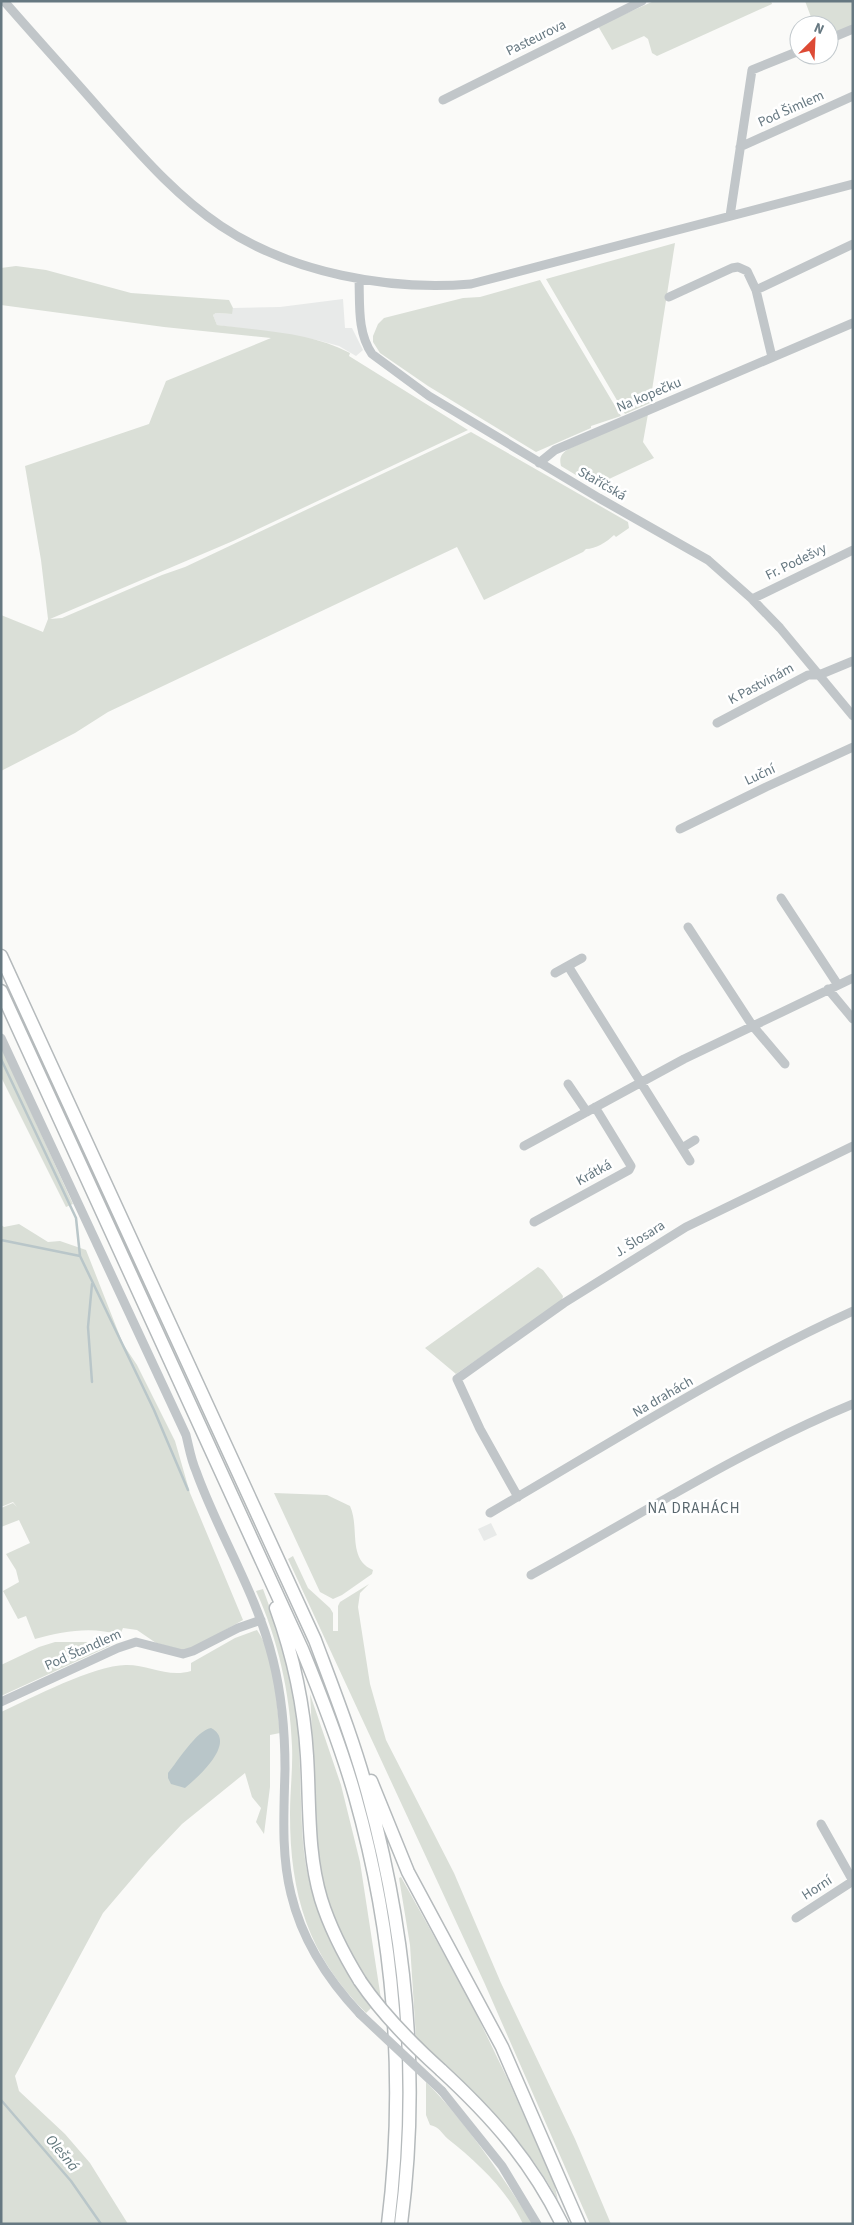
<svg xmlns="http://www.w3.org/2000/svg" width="854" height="2225" viewBox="0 0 854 2225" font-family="'Source Sans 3',sans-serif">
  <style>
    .built { fill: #e8eae9 }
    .green { fill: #dadfd7 }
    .water { fill: #b9c6c9 }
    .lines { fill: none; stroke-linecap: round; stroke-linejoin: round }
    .stream { stroke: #b9c6c9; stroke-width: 2.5 }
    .highway-casing { stroke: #b5babc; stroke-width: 15 }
    .minor { stroke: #c1c6c9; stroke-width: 9 }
    .highway { stroke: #fff; stroke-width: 12 }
    .highway-bridge-casing { stroke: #b5babc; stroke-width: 15; stroke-linecap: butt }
    .minor-bridge { stroke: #c1c6c9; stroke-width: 9 }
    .highway-bridge { stroke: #fff; stroke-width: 12 }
    .labels { text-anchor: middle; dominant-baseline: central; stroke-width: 5; stroke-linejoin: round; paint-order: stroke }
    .street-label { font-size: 14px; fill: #667881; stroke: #fff }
    .neighbourhood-label { font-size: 15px; letter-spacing: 1px; fill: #58666d; stroke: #fff }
    .water-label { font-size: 15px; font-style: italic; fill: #60767b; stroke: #fff }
  </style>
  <rect width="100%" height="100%" fill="#fafaf8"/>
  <path class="built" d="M343 299 345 328H352L363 350 356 356 339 346 317 340 217 325 213 315 216 313 231 314 233 308 280 307Z
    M491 1523 497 1535 484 1541 478 1529Z"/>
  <path class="green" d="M654 1H771L772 4 657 56 652 53 648 39 644 36 612 50 598 26Z
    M805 1H853V27L829 37V25H814Z
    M675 243 650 403 625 414 546 279Z
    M16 266 46 270 131 293 229 300 233 308 232 314 216 313 213 315 217 325C262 331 310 332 350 353L349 356 468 430 233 541 50 619 62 618 162 575 185 567 471 432 628 522 629 528 616 537 614 535C607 542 595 549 586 549L583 552 484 600 457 547 108 712 75 733 1 771V615L43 632 48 619 41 560 25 466 149 424 166 381 271 338 164 327 1 305V268Z
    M540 280 621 416 591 426V428L536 452 428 386 380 353 373 342V336L378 324 384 318 463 298 480 297Z
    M648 414 643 442 654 458 594 486 561 466C559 458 561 454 568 449Z
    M1 1046 73 1204 66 1207 1 1077Z
    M19 1224 48 1242 60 1241 86 1250 123 1344 137 1365 175 1441 190 1493 243 1620 193 1648 182 1650 156 1643 137 1630 123 1628 120 1635C92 1626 64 1631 35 1639L26 1616 18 1619 3 1591 19 1582 16 1570 6 1554 30 1543 19 1520 1 1527V1508L13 1503 17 1507 13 1502 1 1507V1225L4 1227Z
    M538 1267 543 1270 563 1296 562 1301 456 1374 425 1348Z
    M274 1493 327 1495 350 1506C360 1528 347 1559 373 1570L372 1574 342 1595 333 1599 320 1592Z
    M293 1556 308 1588 330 1608 333 1613V1631H338V1606L340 1602 369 1584 360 1593 358 1607 370 1684 386 1740 454 1873 501 1983 575 2139 611 2224H590L484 1982 288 1559Z
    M263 1589C275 1622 287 1653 293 1687 302 1738 299 1790 303 1842 308 1902 334 1960 371 2008L366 2013C308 1955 290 1895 290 1814 290 1791 293 1768 292 1746 290 1693 278 1639 256 1591Z
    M257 1630C274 1653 277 1704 280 1733L270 1735V1787L264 1834 256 1822 261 1808 252 1797 245 1773 182 1824 149 1859 103 1913 15 2076 19 2091 65 2134 90 2163 128 2224H1V1712C32 1698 96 1664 127 1665 149 1665 168 1678 191 1671V1663L235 1638Z
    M55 1642H107L110 1643V1646L1 1696V1665L39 1647Z
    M310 1694 341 1785 360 1862 381 1999C346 1951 322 1899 315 1839 309 1791 314 1743 310 1694Z
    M401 1877 470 2001 509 2082 554 2183 558 2200C519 2131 473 2091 416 2038L410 1945 399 1878Z
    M426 2082C467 2123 501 2175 533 2224H523C507 2190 477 2162 448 2139 441 2133 440 2127 430 2125L426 2115Z"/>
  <path class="water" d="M211 1728C238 1742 197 1778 185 1788L171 1784 168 1778V1773C178 1761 196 1731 211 1728Z"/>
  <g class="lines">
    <path class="stream" d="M1 1059 76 1218 80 1256 154 1410 188 1490
      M1 1240 80 1256
      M92 1382 88 1327 92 1284
      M1 2100 71 2181 101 2224"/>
    <defs>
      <path id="highway" d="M1 956 315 1640C334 1691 354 1742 368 1794 406 1933 420 2080 401 2224
        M1 991 302 1649C322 1698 341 1746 355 1796 394 1934 406 2081 388 2224
        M276 1608C293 1655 304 1705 307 1756 310 1804 307 1852 321 1899 330 1928 344 1955 360 1981
        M371 1781 408 1872 502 2047 579 2224
        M441 2070C492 2117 531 2161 562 2224"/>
    </defs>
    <use href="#highway" class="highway-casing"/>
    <path class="minor" d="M4 1C37 39 71 76 104 114 140 154 176 196 221 226 291 273 389 291 471 284L853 184
      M829 39 853 29
      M443 100 642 1
      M740 147 853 96
      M730 216 752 70 799 51
      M359 279C360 304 357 332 372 354L429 396 599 498 708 560 752 599 780 628 853 716
      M756 290 853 244
      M669 297 732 268 738 267 747 271 756 290 772 357
      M539 463 555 450 853 323
      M752 599 853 550
      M717 723 808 675H819L853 661
      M680 829 766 787 853 747
      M781 898 838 985
      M688 927 752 1025 785 1064
      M568 966 690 1161
      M555 973 582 958
      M828 989 853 1019
      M1 1038 186 1435C189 1447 191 1460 196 1471 219 1535 257 1594 273 1660 282 1696 285 1733 285 1769 284 1811 281 1854 291 1894 302 1940 328 1980 360 2014
      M568 1084 587 1112
      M524 1146 684 1059 853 978
      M682 1148 695 1140
      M534 1222 629 1170 631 1166 595 1107
      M518 1497 480 1429 457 1379 564 1303 686 1227 853 1146
      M490 1513C609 1444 727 1368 853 1311
      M531 1575C637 1517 741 1450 853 1404
      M1 1702 118 1648 136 1642 183 1654 193 1651 238 1628 261 1620
      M821 1824 853 1881
      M796 1918 853 1881
      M442 2091 502 2166 537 2224"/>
    <use href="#highway" class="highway"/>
    <defs>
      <path id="highway-bridge" d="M360 1981C383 2015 411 2043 441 2070"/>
    </defs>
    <use href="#highway-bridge" class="highway-bridge-casing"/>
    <path class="minor-bridge" d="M360 2014 442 2091"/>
    <use href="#highway-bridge" class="highway-bridge"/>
  </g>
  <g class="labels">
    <g class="street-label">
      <text transform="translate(536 38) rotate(-26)">Pasteurova</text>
      <text transform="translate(791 109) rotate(-24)">Pod Šimlem</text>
      <text transform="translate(649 395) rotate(-23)">Na kopečku</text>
      <text transform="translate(602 484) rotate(30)">Staříčská</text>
      <text transform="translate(796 562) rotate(-26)">Fr. Podešvy</text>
      <text transform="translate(761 684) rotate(-28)">K Pastvinám</text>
      <text transform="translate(760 775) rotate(-25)">Luční</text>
      <text transform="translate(594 1173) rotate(-29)">Krátká</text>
      <text transform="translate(640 1239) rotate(-32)">J. Šlosara</text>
      <text transform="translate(663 1397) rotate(-30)">Na drahách</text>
      <text transform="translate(83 1650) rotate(-24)">Pod Štandlem</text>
      <text transform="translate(817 1888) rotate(-33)">Horní</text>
    </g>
    <g class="neighbourhood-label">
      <text x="694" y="1508">NA DRAHÁCH</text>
    </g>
    <g class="water-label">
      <text transform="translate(62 2153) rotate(50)">Olešná</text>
    </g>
  </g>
  <rect width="854" height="2225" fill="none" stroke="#667881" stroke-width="5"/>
  <g transform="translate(814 40) rotate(24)"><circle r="24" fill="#ffffff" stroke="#c2c9cd"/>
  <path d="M0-4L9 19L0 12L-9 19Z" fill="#dd4a35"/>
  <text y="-8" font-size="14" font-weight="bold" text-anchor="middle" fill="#667881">N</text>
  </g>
</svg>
